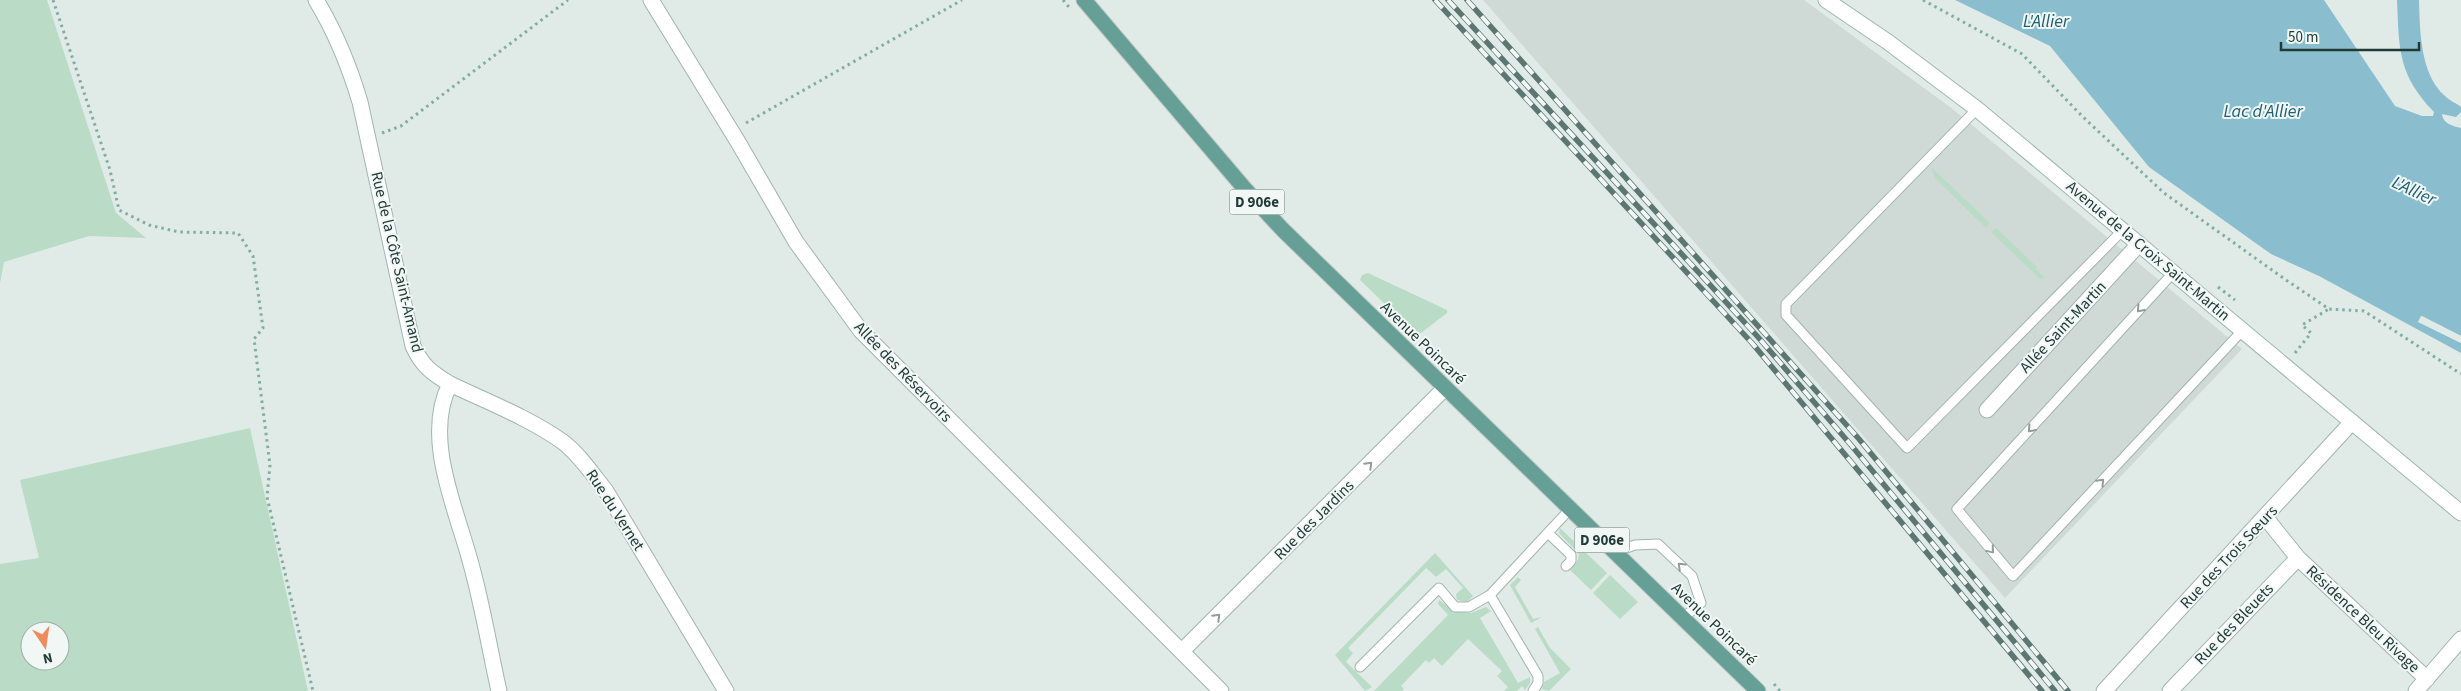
<svg xmlns="http://www.w3.org/2000/svg" width="2461" height="691" viewBox="0 0 2461 691" font-family="'Source Sans 3',sans-serif">
  <style>
    .built { fill: #cfdad6 }
    .green { fill: #badbc6; fill-rule: evenodd }
    .water { fill: #8abece }
    .pier { fill: #e0ebe7 }
    .lines { fill: none; stroke-linecap: round; stroke-linejoin: round }
    .lane-casing { stroke: #a3b3ae; stroke-width: 11 }
    .street-casing { stroke: #a3b3ae; stroke-width: 17 }
    .secondary-casing { stroke: #a0b6b0; stroke-width: 17 }
    .primary-casing { stroke: #c1c8c7; stroke-width: 17 }
    .path { stroke: #82ada3; stroke-width: 3; stroke-dasharray: 2.5 4; stroke-linecap: butt }
    .lane { stroke: #fff; stroke-width: 9 }
    .street { stroke: #fff; stroke-width: 15 }
    .secondary { stroke: #fff; stroke-width: 15 }
    .primary { stroke: #669f95; stroke-width: 15 }
    .rail-casing { stroke: #5c7671; stroke-width: 5.5 }
    .rail { stroke: #f1f7f5; stroke-width: 4; stroke-dasharray: 11; stroke-linecap: butt }
    .oneway { stroke: #909d9a }
    .labels { text-anchor: middle; dominant-baseline: central; stroke-width: 4; stroke-linejoin: round; paint-order: stroke }
    .shield { fill: #f1f7f5; stroke: #60736f; stroke-width: 1 }
    .shield-label { font-size: 15px; font-weight: bold; fill: #223b36 }
    .street-label { font-size: 16px; fill: #223b36; stroke: #f1f7f5 }
    .water-label { font-size: 18px; font-style: italic; fill: #1e5f74; stroke: #f1f7f5 }
  </style>
  <rect width="100%" height="100%" fill="#e0ebe7"/>
  <path class="built" d="M1483 0H1804L1954 110 2242 349 2005 598Z"/>
  <path class="green" d="M0 0H47L116 213 146 238 89 236 4 262 0 283Z
    M1931 167 1990 223 1986 228 1935 178Z
    M1996 228 2037 267 2035 268 2045 278 2040 279 1991 232Z
    M1368 273 1447 310V313L1421 333 1416 334 1360 280 1362 275Z
    M250 428 308 691H0V564L39 558 20 480ZM30 631H60V661H30Z
    M1560 528 1607 573 1591 590 1570 570 1578 560 1579 554 1559 533Z
    M1435 553 1473 596 1467 602 1457 600 1456 594 1463 588 1446 569 1436 577 1426 568 1348 648 1353 653 1346 662 1372 687 1365 691 1335 655Z
    M1610 575 1638 602 1620 619 1593 593Z
    M1518 577 1521 580 1515 587 1533 619 1542 617 1531 623 1510 585Z
    M1439 600 1456 612 1471 613 1486 607 1491 611 1480 618 1518 683 1530 677V683L1525 690 1522 686 1517 691H1504L1508 687 1497 676 1502 671 1468 639 1442 666 1434 658 1429 663 1426 660 1401 686 1404 689 1402 691H1374L1448 615 1438 604Z
    M1538 627 1550 648 1571 669 1549 691 1542 689 1544 682 1560 673 1535 629Z"/>
  <path class="water" d="M1955 0H2324L2395 106 2422 116H2433L2434 112C2398 75 2399 49 2397 0H2419C2420 31 2420 74 2445 96 2450 101 2456 103 2461 107V112L2456 117 2442 114C2443 124 2453 126 2461 128V336L2422 316 2419 322 2461 343V353L2319 276 2271 254 2149 167 2050 46Z"/>
  <path class="pier" d="M2421 316 2461 336V338L2422 321 2461 340V343L2418 322Z"/>
  <g class="lines">
    <defs>
      <path id="lane" d="M1977 109 1786 304V315L1907 448 2123 230
        M2173 273 1957 509 2013 576 2242 331
        M1548 533 1571 555V561L1566 566
        M1615 552 1635 545 1658 544 1692 576 1701 603 1683 618
        M1490 595 1538 676V683L1533 691
        M1360 667 1439 588 1455 607H1469L1490 595 1570 509"/>
      <path id="street" d="M651 0 738 142 796 242 861 331 1221 691
        M450 384C488 402 529 418 563 442 580 455 593 475 606 491L726 691
        M1987 410 2139 244
        M2266 518 2298 558 2427 679
        M1182 651 1445 388
        M2104 691 2352 422
        M2170 691 2298 558
        M2416 691 2461 639"/>
      <path id="secondary" d="M316 0C336 33 349 65 360 102L413 346C422 366 432 373 450 384 423 436 455 506 469 557 482 601 489 647 499 691
        M1826 0 1888 42 1977 109 2461 513"/>
      <path id="primary" d="M1084 0 1245 189 1283 230 1758 691"/>
    </defs>
    <use href="#lane" class="lane-casing"/>
    <use href="#street" class="street-casing"/>
    <use href="#secondary" class="secondary-casing"/>
    <use href="#primary" class="primary-casing"/>
    <path class="path" d="M53 0 110 170 119 210 149 225 179 232 238 233 253 256 263 328 254 339 270 465 267 497 313 691
      M1063 0 1069 7
      M1923 0 2022 54 2082 116 2164 193 2286 280 2329 309 2364 311 2461 374
      M746 123 962 0
      M382 133 401 126 568 0
      M2218 287 2235 300
      M2295 353 2311 333 2302 325 2329 309
      M1774 684 1780 691"/>
    <use href="#lane" class="lane"/>
    <use href="#street" class="street"/>
    <use href="#secondary" class="secondary"/>
    <use href="#primary" class="primary"/>
    <defs>
      <path id="rail" d="M1435 0 1752 343 2042 691
        M1448 0 1758 337 1851 445 2055 691
        M1467 0 1859 439 2068 691"/>
    </defs>
    <use href="#rail" class="rail-casing"/>
    <use href="#rail" class="rail"/>
  </g>
  <defs><path id="oneway-chevron" d="M-2-3.5L2.5 0L-2 3.5" fill="none" stroke-width="1.6" stroke-linecap="round" stroke-linejoin="round" transform="scale(1.25)"/></defs>
  <g class="oneway">
    <use href="#oneway-chevron" transform="translate(2140 309) rotate(132)"/>
    <use href="#oneway-chevron" transform="translate(2031 429) rotate(132)"/>
    <use href="#oneway-chevron" transform="translate(1369 465) rotate(-45)"/>
    <use href="#oneway-chevron" transform="translate(2101 482) rotate(-47)"/>
    <use href="#oneway-chevron" transform="translate(1991 550) rotate(50)"/>
    <use href="#oneway-chevron" transform="translate(1681 566) rotate(-136)"/>
    <use href="#oneway-chevron" transform="translate(1217 617) rotate(-45)"/>
  </g>
  <g class="labels">
    <g class="shield">
      <rect x="1229.5" y="189.5" width="55" height="25" rx="4"/>
      <rect x="1574.5" y="527.5" width="55" height="25" rx="4"/>
    </g>
    <g class="shield-label">
      <text x="1257" y="202">D 906e</text>
      <text x="1602" y="540">D 906e</text>
    </g>
    <g class="street-label">
      <text transform="translate(2148 251) rotate(40)">Avenue de la Croix Saint-Martin</text>
      <text transform="translate(397 262) rotate(77)">Rue de la Côte Saint-Amand</text>
      <text transform="translate(2063 327) rotate(-47)">Allée Saint-Martin</text>
      <text transform="translate(1423 343) rotate(44)">Avenue Poincaré</text>
      <text transform="translate(903 372) rotate(46)">Allée des Réservoirs</text>
      <text transform="translate(615 510) rotate(57)">Rue du Vernet</text>
      <text transform="translate(1314 520) rotate(-45)">Rue des Jardins</text>
      <text transform="translate(2229 557) rotate(-47)">Rue des Trois Sœurs</text>
      <text transform="translate(2363 619) rotate(43)">Résidence Bleu Rivage</text>
      <text transform="translate(1714 624) rotate(44)">Avenue Poincaré</text>
      <text transform="translate(2234 624) rotate(-46)">Rue des Bleuets</text>
    </g>
    <g class="water-label">
      <text x="2046" y="21">L'Allier</text>
      <text x="2263" y="111">Lac d'Allier</text>
      <text transform="translate(2414 191) rotate(25)">L'Allier</text>
    </g>
  </g>
  <g transform="translate(45 646) rotate(167)"><circle r="24" fill="#f1f7f5" stroke="#9eaca9"/>
  <path d="M0-4L9 19L0 12L-9 19Z" fill="#ed8c5c"/>
  <text y="-8" font-size="14" font-weight="bold" text-anchor="middle" fill="#223b36">N</text>
  </g>
  <path d="M2281 42v8h138v-8" fill="none" stroke="#223b36" stroke-width="2.5"/>
  <text x="2288" y="42" font-size="15" fill="#223b36" stroke="#f1f7f5" stroke-width="4" paint-order="stroke">50 m</text>
</svg>
